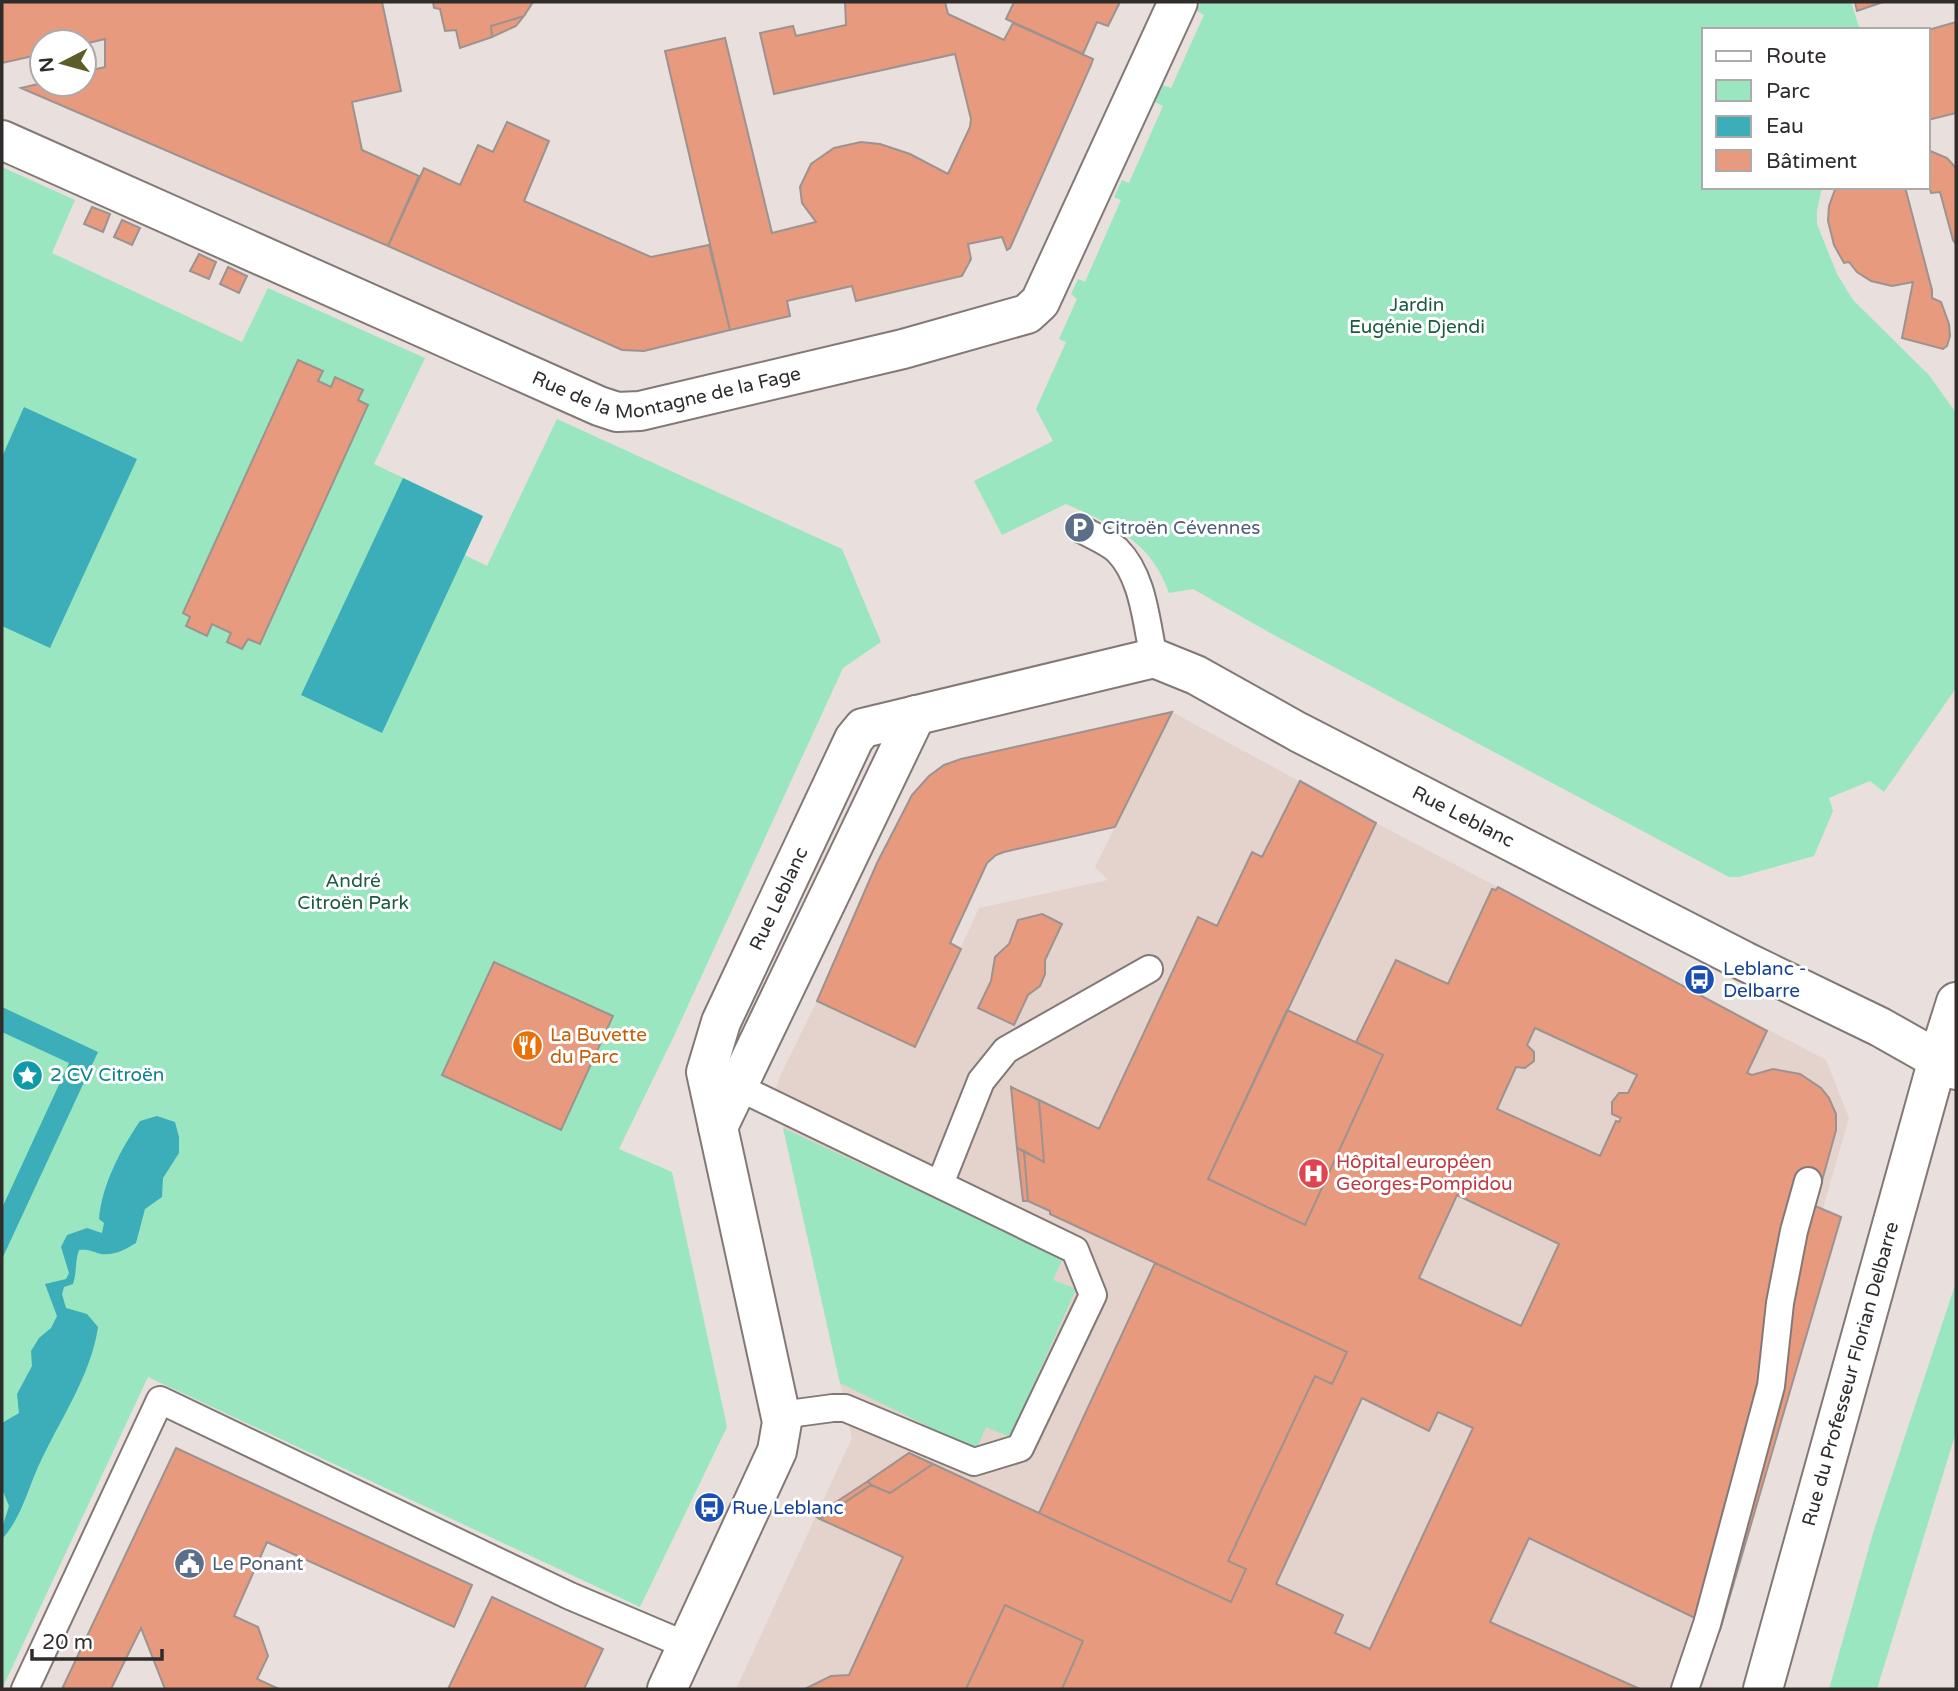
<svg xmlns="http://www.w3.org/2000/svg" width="1958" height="1691" viewBox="0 0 1958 1691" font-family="'Varela Round',sans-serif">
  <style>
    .built { fill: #e4d2cc }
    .green { fill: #9ae6c0 }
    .water { fill: #3baeb9 }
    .building { fill: #e79a7e; stroke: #9c9390; stroke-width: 2; fill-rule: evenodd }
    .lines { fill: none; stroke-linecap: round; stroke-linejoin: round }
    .service-casing { stroke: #827976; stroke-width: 30 }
    .minor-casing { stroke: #827976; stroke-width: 42 }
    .service { stroke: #fff; stroke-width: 26 }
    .minor { stroke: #fff; stroke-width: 38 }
    .labels { text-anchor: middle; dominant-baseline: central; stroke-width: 6; stroke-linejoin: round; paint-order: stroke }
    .park-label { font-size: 19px; fill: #1b5b41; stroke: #fff }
    .street-label { font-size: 19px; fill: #2f2c2a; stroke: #fff }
    .service-label { font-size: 19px; fill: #4e5e75; stroke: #fff; text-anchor: start }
    .transit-label { font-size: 19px; fill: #164399; stroke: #fff; text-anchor: start }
    .food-label { font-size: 19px; fill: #c56008; stroke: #fff; text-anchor: start }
    .culture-label { font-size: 19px; fill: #0d838f; stroke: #fff; text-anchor: start }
    .health-label { font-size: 19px; fill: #be3a42; stroke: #fff; text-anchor: start }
  </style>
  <rect width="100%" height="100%" fill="#e9dfdc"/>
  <path class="built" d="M1172 712 1376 823 1826 1060 1849 1118 1823 1208 1843 1216 1702 1689H736L852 1438 775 1089 783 1070 817 1001 915 1047 979 908 1108 880 1095 867Z"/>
  <path class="green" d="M1201 2H1851L1860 30H1704V187H1822L1817 211V224L1837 274 1853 300 1929 375 1956 413V688L1884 792 1870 781 1829 798 1833 811 1814 856 1739 877H1729L1272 634 1193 589 1169 593C1151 541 1113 525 1066 504L1002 535 974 481 1053 441 1036 409 1066 342 1059 339 1077 299 1071 294 1078 279 1085 282 1121 200 1114 197 1122 180 1129 183 1163 106 1155 102 1162 85 1171 88 1204 15 1197 11Z
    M2 167 75 200 52 253 242 342 268 288 425 358 374 464 483 516 465 555 487 566 557 419 842 549 881 642 843 668 673 1038 619 1149 672 1172 727 1427 640 1607 148 1377 2 1689Z
    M783 1128 1063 1258 1053 1280 1076 1289 1010 1437 986 1427 976 1450 840 1383Z
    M1956 1282V1432L1877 1689H1829L1873 1533Z"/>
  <path class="water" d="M24 407 137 459 50 648 2 626V457Z
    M403 478 483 516 382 733 301 695Z
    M2 1007 98 1052 2 1259V1208L69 1063 2 1032Z
    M157 1116 175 1122 179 1137V1153L163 1178 162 1197 145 1209 136 1243C126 1249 114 1256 101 1254 92 1252 90 1249 79 1250 75 1260 77 1272 73 1284L64 1287 62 1294 66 1308 87 1314 98 1327C91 1376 59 1421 38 1467 27 1492 21 1518 2 1539V1528L9 1506 2 1489V1423L19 1413 17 1394 32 1366 31 1351 39 1338 51 1328 57 1316 45 1284 66 1279 69 1273 61 1247 67 1235 87 1228 102 1233 104 1223 99 1219C102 1184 121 1149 140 1121Z"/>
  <path class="building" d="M2 2H382L401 91 352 102 362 150 419 176 388 246 21 88 42 83 84 84V72L105 67V39L84 44V42H42V54L2 63Z
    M433 2H533L524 16 491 26 492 37 460 48 456 30 445 31 440 9 434 8Z
    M845 2H945L948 14 1004 40 1013 23 1093 59 1091 65 1010 248 1007 250 1002 237 968 244 971 259 962 276 856 301 852 286 791 300 787 301 790 316 730 330 665 51 725 38 772 233 816 222 802 203 800 187 811 164 834 148 861 142 880 144 910 154 948 174 970 127 971 119 955 54 774 94 760 33 793 26 796 36 846 25Z
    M1014 2H1120L1108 26 1097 22 1083 54 1006 19Z
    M1855 2H1883L1857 11Z
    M524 16 516 26 492 37 491 26Z
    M1956 22V113L1928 120V30Z
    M507 122 549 141 524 201 651 257 709 245 730 330 644 351 622 350 388 246 424 168 460 185 478 145 493 152Z
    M1928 150 1947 158 1956 168V244L1953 240 1940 192 1931 193 1928 180Z
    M1836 187H1905L1932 290V298L1941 302 1949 324 1950 336 1947 346 1943 349 1902 338 1913 282 1892 286 1871 281 1857 272 1849 262 1844 263 1834 245 1828 221 1829 206Z
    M92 207 110 214 103 232 84 224Z
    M122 220 140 228 132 245 114 237Z
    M199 254 216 262 209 279 190 271Z
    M228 267 247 276 239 293 220 284Z
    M298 360 323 371 318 381 331 387 335 377 363 390 358 400 368 405 260 644 248 639 242 649 227 642 231 633 212 624 207 636 186 626 190 617 183 613Z
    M1172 712 1115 827 1004 852 996 855 987 863 950 943 961 949 915 1047 817 1001 877 863 912 795 929 776 944 765 961 759Z
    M1300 781 1376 823 1208 1179 1305 1225 1383 1055 1356 1042 1396 960 1448 984 1492 889 1496 890 1498 887 1767 1031 1747 1073 1752 1075 1773 1069 1800 1074 1821 1088 1829 1098 1836 1114V1130L1815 1206 1841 1217 1720 1630 1529 1538 1490 1622 1640 1689H1062L1083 1641 1005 1605 966 1689H805L831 1676 849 1675 903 1557 820 1519 871 1485 890 1493 933 1464 1231 1602 1246 1569 1228 1561 1315 1376 1332 1384 1347 1352 1050 1214V1211L1028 1201 1024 1151 1044 1162 1039 1100 1099 1129 1198 917 1217 926 1252 852 1262 857ZM1535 1028 1637 1075 1628 1093H1619L1612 1102V1114L1621 1118 1619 1122 1616 1121 1600 1156 1497 1109 1516 1067 1525 1068 1534 1061V1052L1527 1045ZM1457 1195 1559 1244 1521 1326 1419 1278ZM1362 1398 1429 1431 1438 1412 1473 1428 1370 1649 1335 1633 1343 1615 1276 1584Z
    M1042 914 1062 924 1045 960V974L1040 986 1028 995 1014 1025 978 1008 991 981 995 957 1009 944 1018 920Z
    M494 962 613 1016 561 1130 442 1075Z
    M1287 1010 1383 1055 1305 1225 1208 1179Z
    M1011 1087 1039 1100 1044 1162 1017 1148Z
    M1017 1148 1024 1151 1028 1201H1023Z
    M1155 1263 1347 1352 1332 1384 1315 1376 1228 1561 1246 1569 1231 1602 1039 1513Z
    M176 1448 472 1585 454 1627 267 1542 234 1616 258 1627 268 1656 257 1679 279 1689H165L141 1628 111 1689H62Z
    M909 1453 933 1464 890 1493 871 1485 868 1481Z
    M868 1481 871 1485 820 1519 815 1516Z
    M492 1597 603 1649 584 1689H448Z
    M1005 1605 1083 1641 1062 1689H966Z"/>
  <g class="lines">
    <defs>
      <path id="service" d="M1079 528C1091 535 1107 541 1117 550 1144 577 1146 623 1154 658
        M738 1087 1075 1250 1093 1295 1020 1448 974 1462 845 1408H833L781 1415
        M940 1184 981 1081 1006 1050 1149 969
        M25 1689 160 1400 570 1596 688 1646
        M1685 1689 1707 1624 1771 1386 1780 1303 1794 1231 1808 1181"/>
      <g id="minor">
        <path id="s1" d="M2 140 599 406 617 412 640 411 903 349 1027 314 1040 302 1178 2"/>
        <path d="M718 1127 916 715"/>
        <path id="s2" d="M667 1689 777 1451 782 1422 706 1072 721 1022 854 739 863 728 1154 658 1196 675 1298 732 1744 961 1880 1027 1956 1070"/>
        <path id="s3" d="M1763 1689 1938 1059 1956 1002"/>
      </g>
    </defs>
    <use href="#service" class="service-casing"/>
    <use href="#minor" class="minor-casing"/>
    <use href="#service" class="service"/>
    <use href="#minor" class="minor"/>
  </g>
  <defs>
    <symbol id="parking-disc" viewBox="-11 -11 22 22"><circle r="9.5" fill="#5c6f8a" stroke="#fff"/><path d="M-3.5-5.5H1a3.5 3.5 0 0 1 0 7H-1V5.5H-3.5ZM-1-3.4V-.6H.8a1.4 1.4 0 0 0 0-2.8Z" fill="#fff"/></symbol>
    <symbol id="bus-disc" viewBox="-11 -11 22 22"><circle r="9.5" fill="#1a4fb4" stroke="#fff"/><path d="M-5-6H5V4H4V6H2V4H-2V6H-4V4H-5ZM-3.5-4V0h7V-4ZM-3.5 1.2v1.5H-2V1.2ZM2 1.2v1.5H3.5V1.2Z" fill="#fff"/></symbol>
    <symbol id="restaurant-disc" viewBox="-11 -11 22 22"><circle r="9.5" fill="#e8710a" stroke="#fff"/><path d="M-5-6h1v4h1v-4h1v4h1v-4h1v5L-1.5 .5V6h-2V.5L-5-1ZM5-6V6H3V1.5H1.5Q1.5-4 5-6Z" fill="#fff"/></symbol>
    <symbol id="sight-disc" viewBox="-11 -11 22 22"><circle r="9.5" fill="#0f9aa8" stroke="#fff"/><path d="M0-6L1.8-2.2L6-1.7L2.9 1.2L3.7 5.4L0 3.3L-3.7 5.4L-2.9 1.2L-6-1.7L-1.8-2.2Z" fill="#fff"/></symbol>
    <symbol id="hospital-disc" viewBox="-11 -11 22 22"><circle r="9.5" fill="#e0444e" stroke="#fff"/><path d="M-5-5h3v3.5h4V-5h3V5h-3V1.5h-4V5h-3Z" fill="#fff"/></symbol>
    <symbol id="civic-disc" viewBox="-11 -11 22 22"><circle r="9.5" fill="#5c6f8a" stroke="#fff"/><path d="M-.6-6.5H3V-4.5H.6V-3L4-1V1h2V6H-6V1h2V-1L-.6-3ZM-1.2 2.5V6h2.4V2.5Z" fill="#fff"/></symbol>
  </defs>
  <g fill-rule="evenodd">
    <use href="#parking-disc" x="1062" y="510" width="35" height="35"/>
    <use href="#bus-disc" x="1682" y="962" width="35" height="35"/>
    <use href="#restaurant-disc" x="510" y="1028" width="35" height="35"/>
    <use href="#sight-disc" x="10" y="1058" width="35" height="35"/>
    <use href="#hospital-disc" x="1296" y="1156" width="35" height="35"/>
    <use href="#bus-disc" x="692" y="1490" width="35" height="35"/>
    <use href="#civic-disc" x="172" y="1546" width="35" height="35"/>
  </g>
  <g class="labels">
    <g class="park-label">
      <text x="1417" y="305">Jardin<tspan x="1417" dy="22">Eugénie Djendi</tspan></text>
      <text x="353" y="881">André<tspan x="353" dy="22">Citroën Park</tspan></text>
    </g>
    <g class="street-label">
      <text stroke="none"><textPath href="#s1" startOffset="721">Rue de la Montagne de la Fage</textPath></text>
      <text stroke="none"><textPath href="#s2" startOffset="1676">Rue Leblanc</textPath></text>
      <text stroke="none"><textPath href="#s2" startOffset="838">Rue Leblanc</textPath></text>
      <text stroke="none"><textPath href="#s3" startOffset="327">Rue du Professeur Florian Delbarre</textPath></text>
    </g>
    <g class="service-label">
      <text x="1102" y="528">Citroën Cévennes</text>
      <text x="212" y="1564">Le Ponant</text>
    </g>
    <g class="transit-label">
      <text x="1723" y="969">Leblanc -<tspan x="1723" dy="22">Delbarre</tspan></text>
      <text x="732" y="1508">Rue Leblanc</text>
    </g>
    <g class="food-label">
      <text x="550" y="1035">La Buvette<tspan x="550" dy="22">du Parc</tspan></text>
    </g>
    <g class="culture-label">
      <text x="50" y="1075">2 CV Citroën</text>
    </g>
    <g class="health-label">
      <text x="1336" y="1162">Hôpital européen<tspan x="1336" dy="22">Georges-Pompidou</tspan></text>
    </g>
  </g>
  <rect width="1958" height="1691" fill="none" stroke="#2f2c2a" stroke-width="7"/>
  <rect x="1702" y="28" width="228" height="161" fill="#ffffff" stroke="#acabaa" stroke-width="2"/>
  <rect x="1716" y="51" width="35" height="10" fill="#ffffff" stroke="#acabaa" stroke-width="2"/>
  <text x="1766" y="63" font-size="21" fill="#2f2c2a">Route</text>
  <rect x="1716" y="80" width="35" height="21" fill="#9ae6c0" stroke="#acabaa" stroke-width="2"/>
  <text x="1766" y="98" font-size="21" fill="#2f2c2a">Parc</text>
  <rect x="1716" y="116" width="35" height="21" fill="#3baeb9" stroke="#acabaa" stroke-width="2"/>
  <text x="1766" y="133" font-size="21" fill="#2f2c2a">Eau</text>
  <rect x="1716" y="150" width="35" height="21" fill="#e79a7e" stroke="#acabaa" stroke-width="2"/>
  <text x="1766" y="168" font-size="21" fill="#2f2c2a">Bâtiment</text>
  <g transform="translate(63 63) rotate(264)"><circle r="33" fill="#ffffff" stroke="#acabaa" stroke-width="2"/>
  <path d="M0-5L12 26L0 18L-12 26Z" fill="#5d5d2a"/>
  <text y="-10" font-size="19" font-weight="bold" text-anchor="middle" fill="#2f2c2a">N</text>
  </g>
  <path d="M32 1649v10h130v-10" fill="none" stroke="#2f2c2a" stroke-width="3.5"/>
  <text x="42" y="1649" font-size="21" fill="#2f2c2a" stroke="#ffffff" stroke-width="5" paint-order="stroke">20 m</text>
</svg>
